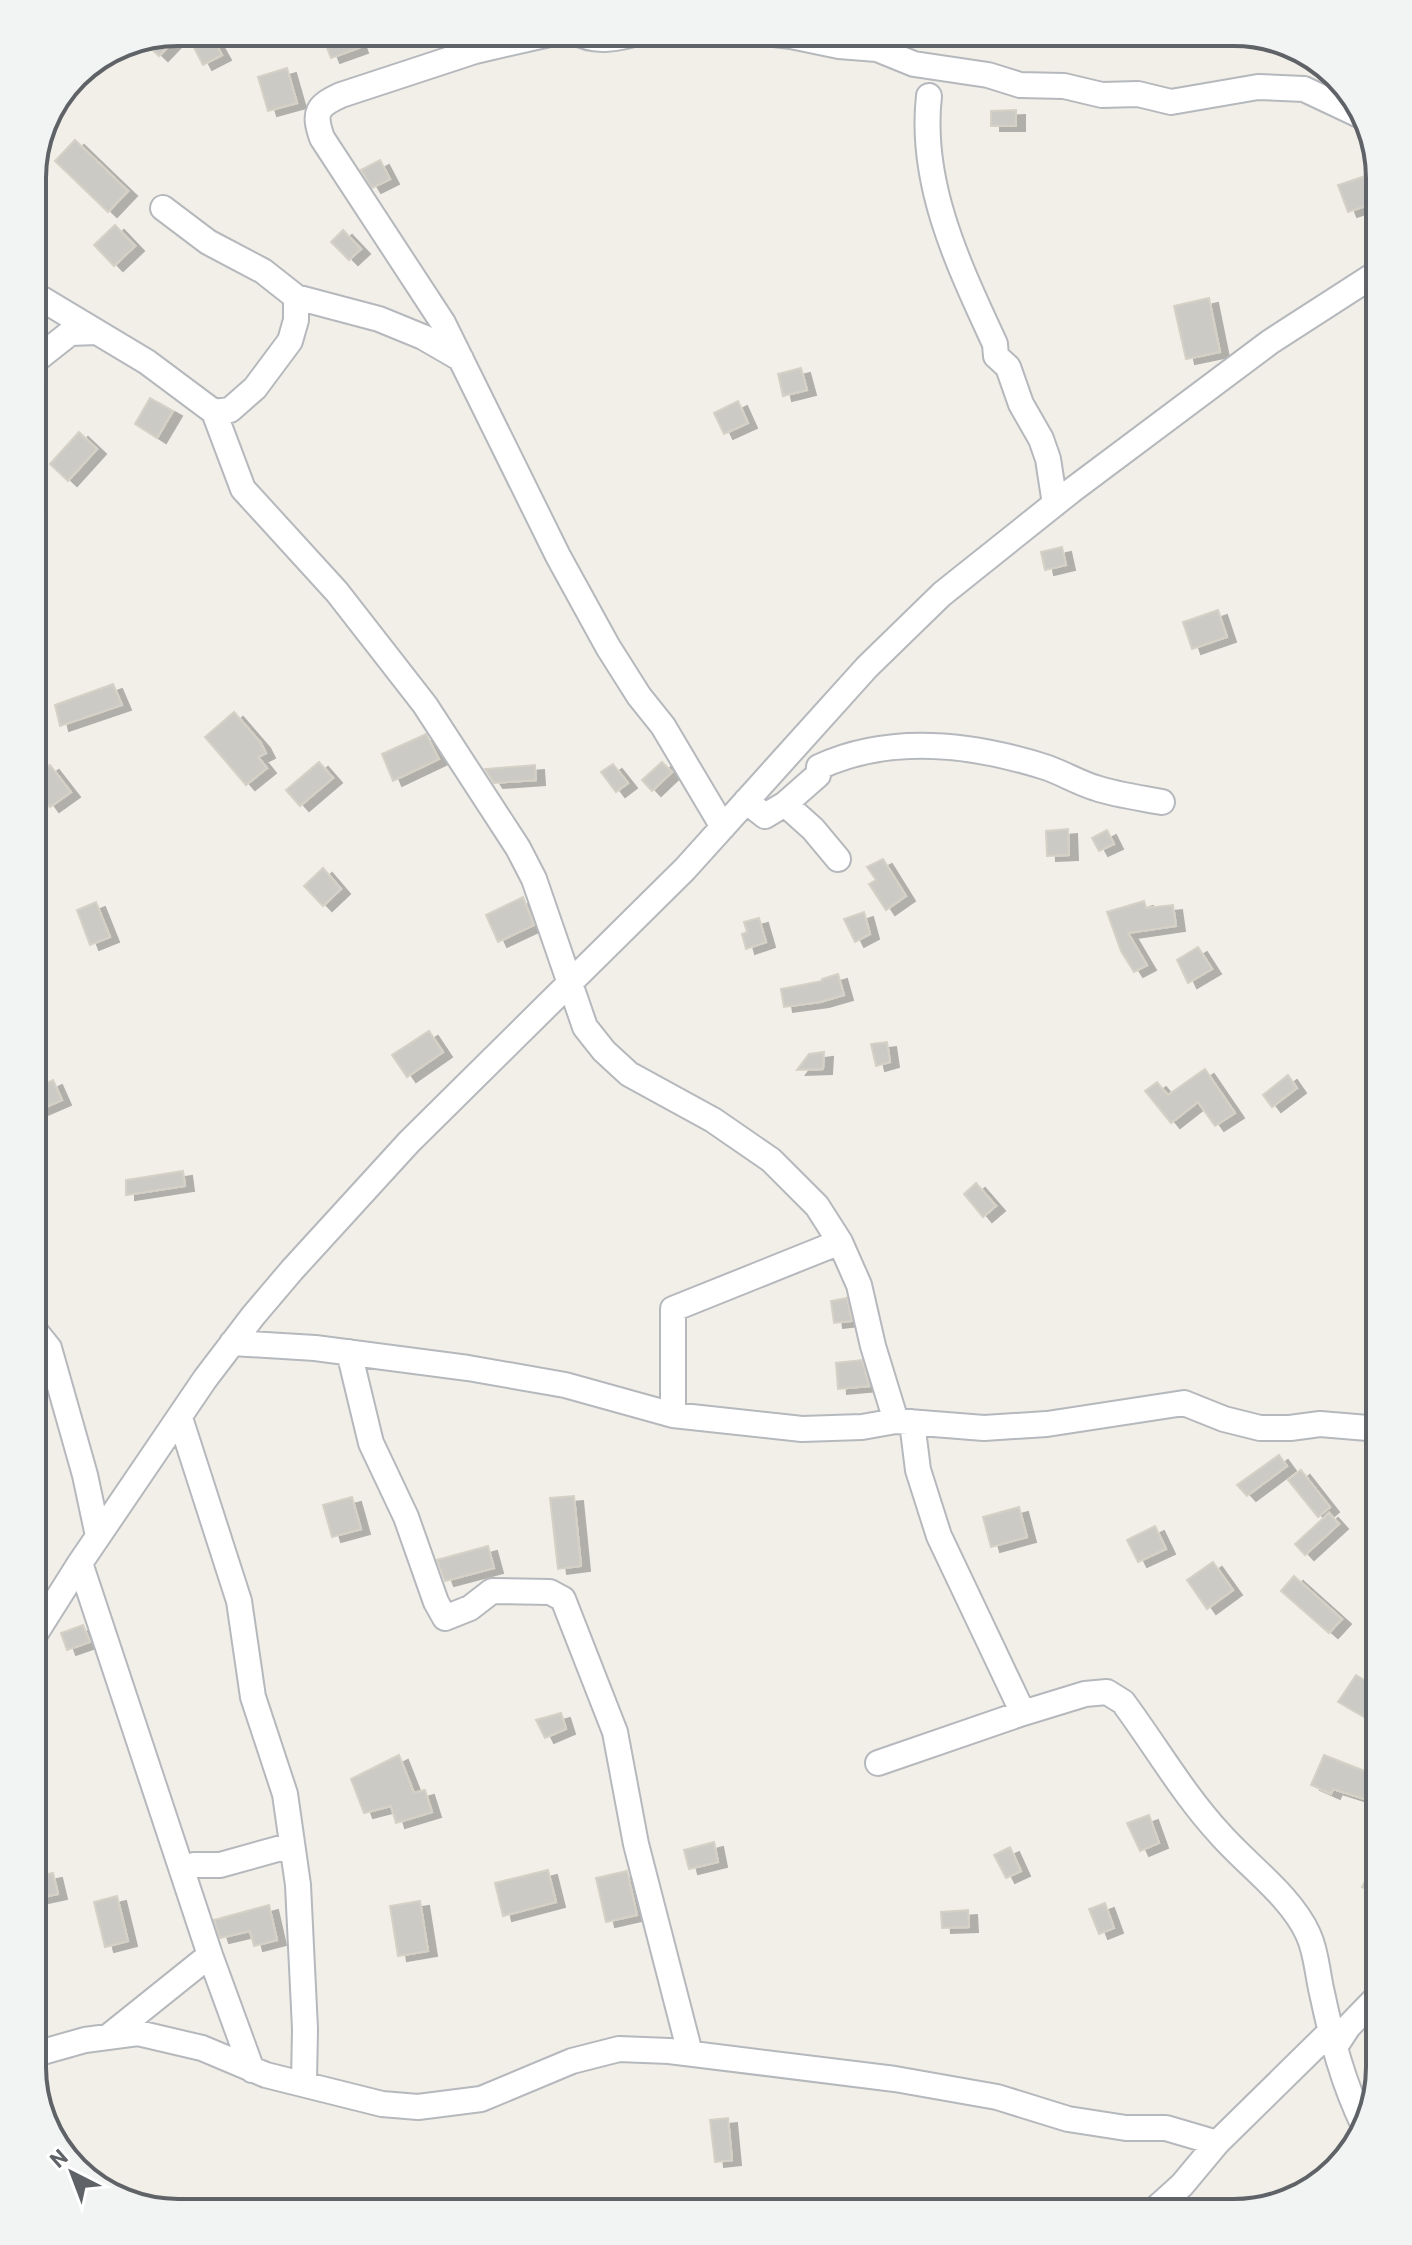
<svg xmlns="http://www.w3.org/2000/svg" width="1412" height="2245" viewBox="0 0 1412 2245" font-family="Barlow,sans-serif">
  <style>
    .building { fill: #cccac5; stroke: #d6d1c6; stroke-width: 2; filter: url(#shadow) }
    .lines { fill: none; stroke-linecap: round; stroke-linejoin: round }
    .minor-casing { stroke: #b5b8bc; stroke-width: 28 }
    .minor { stroke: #fff; stroke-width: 24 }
    .rim { fill: none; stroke: #5f6368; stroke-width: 4 }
  </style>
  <defs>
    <filter id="shadow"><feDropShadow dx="9" dy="5" stdDeviation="0" flood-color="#0004"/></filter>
  </defs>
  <rect width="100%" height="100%" fill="#f1efe8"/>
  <path class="building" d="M182 32 159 56 141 39 178 32Z
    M186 32H209L222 55 203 65Z
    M321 32H353L359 48 331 58Z
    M287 68 297 103 268 111 258 77Z
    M1016 110V126H991V111Z
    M75 140 128 191 108 212 55 161Z
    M380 160 390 179 372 188 361 170Z
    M1374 173 1380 191V201L1348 212 1338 185Z
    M115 225 135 246 114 266 94 245Z
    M343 230 361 249 349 260 331 242Z
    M1209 298 1220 352 1186 359 1174 306Z
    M801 368 807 390 783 396 778 374Z
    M150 398 173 411 157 438 135 424Z
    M738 401 748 423 724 434 714 413Z
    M79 432 97 449 68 481 50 464Z
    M1062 547 1066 565 1045 570 1041 552Z
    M1218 610 1227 637 1192 649 1183 622Z
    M113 684 122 705 60 726 55 705Z
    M234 712 261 743 266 753 258 757 267 768 246 785 205 737Z
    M426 734 439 759 393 781 382 754Z
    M319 762 333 778 300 806 286 790Z
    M662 762 672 772 652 791 642 780Z
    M613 764 628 783 616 792 601 772Z
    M50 765 71 792 50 807 32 782V778Z
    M535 765 536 780 494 783 485 769Z
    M1068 829 1069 855 1047 856 1046 831Z
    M1107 830 1114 844 1099 851 1092 838Z
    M883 859 906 896 886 910 869 884 876 880 867 867Z
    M323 868 341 889 323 906 304 886Z
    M523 897 534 925 498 942 486 915Z
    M1144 901 1146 908 1173 905 1176 926 1128 933 1147 965 1134 972 1121 951 1107 912Z
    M96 902 110 937 90 945 77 910Z
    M864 912 870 934 855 942 844 919Z
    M759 918 766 942 746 949 742 934 747 932 744 922Z
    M1198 947 1212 969 1188 983 1177 960Z
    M838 974 844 995 820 1002 784 1007 781 989 822 981V979Z
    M429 1031 443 1052 407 1077 392 1055Z
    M887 1042 890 1062 876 1066 871 1044Z
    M824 1052 823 1069 797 1070 809 1054Z
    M1205 1069 1235 1113 1215 1126 1198 1102 1171 1123 1145 1091 1157 1082 1168 1095Z
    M1288 1075 1297 1088 1272 1107 1263 1095Z
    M53 1080 62 1100 32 1113V1090Z
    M183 1171 185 1186 126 1195V1180Z
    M976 1183 996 1206 983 1217 964 1194Z
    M847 1298 852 1321 834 1323 831 1301Z
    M862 1360 869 1386 838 1389 836 1363Z
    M1279 1455 1287 1466 1247 1496 1237 1485Z
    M1301 1470 1330 1507 1318 1517 1288 1480Z
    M574 1496 581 1566 558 1569 550 1498Z
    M352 1497 361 1529 332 1537 323 1505Z
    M1019 1507 1027 1537 991 1547 983 1517Z
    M1329 1513 1339 1524 1305 1555 1295 1544Z
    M1155 1526 1166 1549 1138 1562 1127 1540Z
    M488 1546 494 1568 445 1581 437 1560Z
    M1213 1562 1233 1590 1207 1609 1187 1580Z
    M1294 1576 1342 1619 1329 1633 1281 1591Z
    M83 1625 90 1642 67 1650 61 1633Z
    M1356 1675 1380 1690V1726L1338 1702Z
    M561 1713 566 1729 545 1738 536 1720Z
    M399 1755 414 1793 425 1790 432 1812 396 1823 391 1806 364 1813 351 1779Z
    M1324 1755 1380 1777V1804L1333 1789 1331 1794 1311 1785Z
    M1149 1815 1159 1843 1140 1851 1127 1823Z
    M714 1842 718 1862 689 1869 684 1850Z
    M1010 1847 1021 1871 1006 1878 994 1855Z
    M1380 1853V1896L1362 1887Z
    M548 1870 556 1902 503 1916 495 1883Z
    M627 1871 637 1915 606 1922 596 1878Z
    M53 1873 58 1894 39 1898 34 1877Z
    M117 1896 128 1941 105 1947 94 1902Z
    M420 1901 428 1951 398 1956 390 1906Z
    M1105 1903 1114 1928 1099 1934 1089 1909Z
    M269 1905 277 1940 254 1946 250 1931 220 1938 214 1920Z
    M968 1910 969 1927 942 1928 941 1912Z
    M728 2118 732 2160 715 2162 710 2120Z"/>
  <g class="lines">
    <defs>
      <path id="minor" d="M558 32 475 51 341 95C317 106 313 112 322 138L443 323 558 556 608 647 639 696 663 726 723 827
        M577 32C593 44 622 38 640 32
        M756 32 791 36 839 46 877 49 914 64 988 75 1020 85 1064 86 1102 95 1138 94 1171 102 1258 87 1304 89 1357 114 1352 98
        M929 96C919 184 959 266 995 344L996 356 1008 367 1021 404 1041 439 1048 459 1055 504
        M163 208 208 242 263 271 296 297 379 319 423 337 461 359
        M32 293 97 332
        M32 363 70 333 97 332 147 362 214 412 230 410 255 388 290 341 296 320V297
        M214 412 243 489 337 592 425 705 518 848 534 879 585 1027 604 1051 629 1074 713 1120 771 1160 817 1206 840 1242 859 1285 873 1346 896 1421
        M746 801 765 816 785 804 813 829 838 859
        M785 804 818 775 819 767C890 734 972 744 1045 767 1063 773 1079 783 1096 788 1117 795 1141 798 1162 802
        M32 1327 49 1348 85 1475 98 1536
        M232 1343 315 1348 468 1368 565 1385 673 1415 802 1429 862 1427 896 1421 984 1428 1047 1424 1184 1403 1224 1419 1260 1428H1290L1320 1424 1380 1429
        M349 1352 371 1443 406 1517 436 1602 445 1618 470 1608 492 1591 550 1592 563 1599 615 1732 636 1844 690 2053
        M673 1415V1309L840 1242
        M180 1418 239 1601 253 1697 285 1794 298 1885 305 2029 304 2082
        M80 1563 210 1955 252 2070
        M32 1639 80 1563 205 1379 253 1316 292 1270 409 1142 685 869 867 667 942 594 1071 491 1270 342 1380 271
        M1023 1713 1085 1694 1107 1692 1123 1702C1155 1745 1183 1794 1220 1834 1247 1865 1291 1896 1308 1934 1317 1953 1317 1973 1322 1993 1332 2040 1343 2083 1364 2126
        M878 1763 1023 1713 939 1536 918 1470 912 1422
        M182 1870 194 1865H220L292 1845
        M109 2036 210 1955
        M1335 2047 1348 2027 1380 1994
        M32 2055 85 2040 138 2033 202 2048 266 2075 382 2104 418 2107 481 2099 572 2061 619 2049 669 2051 895 2079 997 2097 1068 2119 1126 2128H1166L1217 2143
        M1151 2213 1182 2185 1217 2143 1331 2031"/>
    </defs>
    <use href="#minor" class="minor-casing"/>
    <use href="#minor" class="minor"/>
  </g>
  <path d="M0 0H1412V2245H0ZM178 46H1234A132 132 0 0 1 1366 178V2067A132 132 0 0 1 1234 2199H178A132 132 0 0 1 46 2067V178A132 132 0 0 1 178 46Z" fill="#f2f3f3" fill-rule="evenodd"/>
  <path class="rim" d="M178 46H1234A132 132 0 0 1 1366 178V2067A132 132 0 0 1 1234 2199H178A132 132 0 0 1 46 2067V178A132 132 0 0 1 178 46Z"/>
  <g transform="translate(72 2173) rotate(318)" stroke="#ffffff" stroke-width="6" paint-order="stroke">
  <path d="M0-6L14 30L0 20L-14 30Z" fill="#5f6368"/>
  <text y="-12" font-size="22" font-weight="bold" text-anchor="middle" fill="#5f6368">N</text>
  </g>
</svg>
